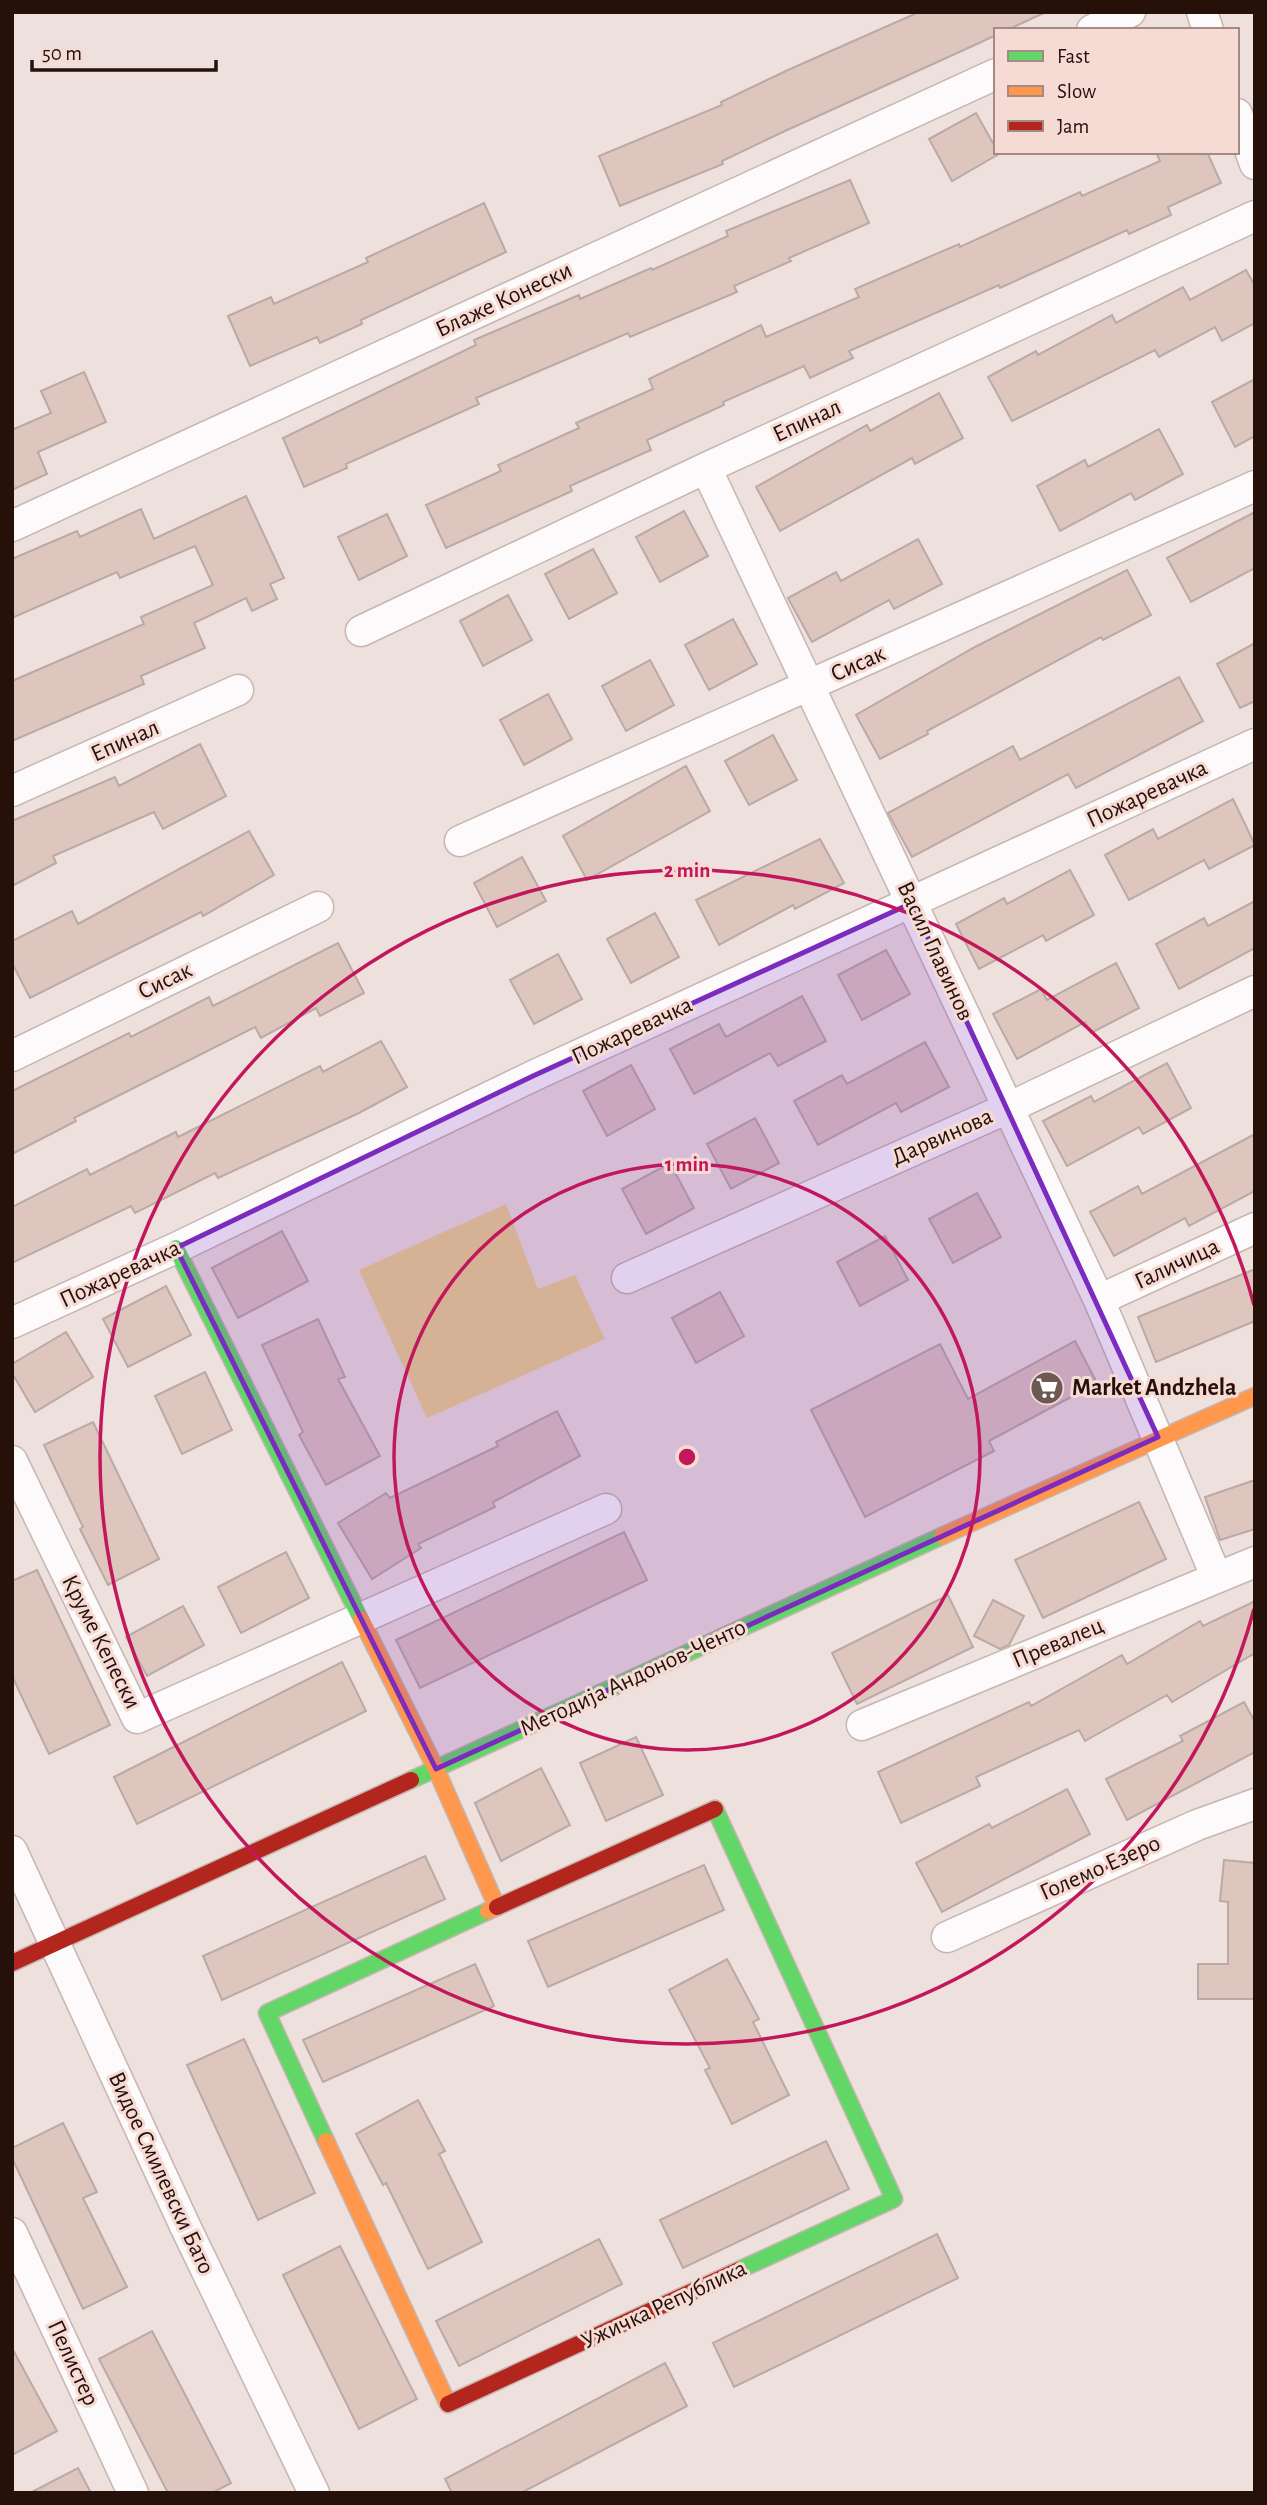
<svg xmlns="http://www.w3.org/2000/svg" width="1267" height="2505" viewBox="0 0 1267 2505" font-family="'Alegreya Sans',sans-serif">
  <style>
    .green { fill: #ebd38d }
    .building { fill: #dec6bf; stroke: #baa9a5; stroke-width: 2 }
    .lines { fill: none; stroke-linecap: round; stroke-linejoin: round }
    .street-casing { stroke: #c7b5b0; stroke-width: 33 }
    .fast-casing { stroke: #c7b5b0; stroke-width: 19 }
    .slow-casing { stroke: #c7b5b0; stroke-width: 19 }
    .jam-casing { stroke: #c7b5b0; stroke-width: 19 }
    .street { stroke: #fcfafa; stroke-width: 30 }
    .fast { stroke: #63d668; stroke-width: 16 }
    .slow { stroke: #ff974d; stroke-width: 16 }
    .jam { stroke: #b3261e; stroke-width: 16 }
    .marked { fill: #7b2cbf; fill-opacity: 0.2; stroke: #7b2cbf; stroke-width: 5; stroke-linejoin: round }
    .ring { fill: none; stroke: #c2185b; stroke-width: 3.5 }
    .labels { text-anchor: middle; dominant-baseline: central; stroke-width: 6; stroke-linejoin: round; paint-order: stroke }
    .street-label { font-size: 24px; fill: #26100a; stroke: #f6dbd5 }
    .poi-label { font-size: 24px; font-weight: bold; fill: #26100a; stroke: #f6dbd5; text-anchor: start }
    .centre { fill: #c2185b; stroke: #f6dbd5; stroke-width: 3.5 }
    .ring-label { font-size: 21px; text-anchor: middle; font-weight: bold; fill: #c2185b; stroke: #f6dbd5; stroke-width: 6; stroke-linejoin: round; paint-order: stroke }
  </style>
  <rect width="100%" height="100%" fill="#eee0dd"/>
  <path class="green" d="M506 1204 538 1289 575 1275 605 1339 427 1418 359 1270Z"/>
  <path class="building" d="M919 12H1046L1007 30H996V35L977 44 785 131 722 161 723 164 620 206 599 156 722 105 721 102 788 70Z
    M976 113 999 154 952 181 929 139Z
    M1156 152H1207L1221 183 1168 207 1171 215 1129 234 1127 230 1000 288 999 285 849 351 853 358 810 378 804 366 723 402 724 405 647 440 651 450 570 486 572 491 446 548 426 505 501 471 498 465 579 428 576 423 653 389 649 379 761 325 766 337 859 297 855 289 959 244 960 247 1080 192 1082 196 1160 161Z
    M850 180 869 223 789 258 791 261 734 286 737 292 630 337 628 333 476 398 479 404 346 464 347 468 304 487 283 438 476 345 474 340 579 295 580 299 651 268 652 270 728 236 726 231Z
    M484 203 506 252 361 320 362 324 320 343 317 337 250 366 228 316 271 297 274 304 368 262 366 258Z
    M1246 270 1255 286V323L1222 341 1215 327 1159 357 1155 350 1012 421 988 377 1036 351 1038 355 1112 315 1116 323 1183 287 1190 300Z
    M84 372 106 422 38 452 47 474 12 490V430L51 413 41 391Z
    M1255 379V436L1235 447 1212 402Z
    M939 393 963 438 915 464 912 458 780 531 756 487 867 425 870 431Z
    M1159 429 1183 474 1135 500 1131 493 1060 531 1037 486 1085 460 1088 467Z
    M246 496 284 578 270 584 277 599 252 611 246 598 194 623 205 648 141 676 144 684 12 741V681L144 624 141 617 213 585 195 546 120 578 117 572 12 618V559L77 531 80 537 141 509 154 539Z
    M684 511 708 556 660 582 636 537Z
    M1255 512V568L1191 602 1167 558Z
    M387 514 407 556 359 580 338 537Z
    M918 539 942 584 894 609 889 600 812 642 788 598 836 572 841 581Z
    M593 549 617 593 569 619 545 574Z
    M1127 570 1151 615 1103 640 1101 637 927 731 928 734 880 759 856 715 975 647Z
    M508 595 532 640 483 666 460 621Z
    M733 619 757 664 709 690 685 645Z
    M1255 643V701L1240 708 1217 664Z
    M650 660 674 705 626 731 602 686Z
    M1179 677 1203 721 1076 788 1068 774 912 857 888 813 1013 746 1020 760Z
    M548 694 572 739 524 765 500 720Z
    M773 735 797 780 749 805 725 761Z
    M200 744 226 796 163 829 154 812 53 856 56 863 12 886V821L115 777 119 786Z
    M686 766 710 811 587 880 563 836Z
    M1233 799 1255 845 1209 869 1204 860 1129 900 1105 855 1153 829 1158 839Z
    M249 831 274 875 203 916 201 912 30 998 12 963V941L72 911 78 924Z
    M820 839 844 883 795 909 793 905 719 945 696 900Z
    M522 857 546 901 497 927 474 883Z
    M1070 870 1094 915 1046 941 1043 935 979 969 956 924 1004 898 1007 904Z
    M1255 901V948L1179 989 1156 944 1204 918 1208 926Z
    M655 913 679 957 631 983 607 939Z
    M338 943 364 993 320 1016 316 1008 261 1038 255 1027 74 1118 76 1121 12 1154V1091L129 1033 131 1037 209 997 213 1006Z
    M886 950 910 994 862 1020 838 975Z
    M558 954 582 999 534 1024 510 980Z
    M1116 963 1139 1008 1091 1033 1085 1022 1017 1059 993 1014 1041 989 1047 1000Z
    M802 996 826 1041 778 1066 770 1053 694 1094 670 1049 719 1024 726 1037Z
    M381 1041 407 1087 359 1113 218 1178 215 1173 135 1213 131 1206 12 1263V1207L87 1169 90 1175 176 1132 178 1137 320 1066 323 1072Z
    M925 1042 949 1087 901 1112 896 1103 818 1145 794 1101 842 1075 847 1084Z
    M1167 1063 1191 1108 1143 1134 1139 1127 1067 1166 1043 1121 1091 1096 1094 1102Z
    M631 1065 655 1109 607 1136 583 1091Z
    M755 1118 779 1163 731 1189 707 1144Z
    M1255 1134V1191L1189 1226 1185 1218 1114 1256 1090 1212 1138 1186 1142 1194Z
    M670 1163 694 1208 646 1234 622 1189Z
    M977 1193 1001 1237 953 1263 929 1219Z
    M282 1231 308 1281 238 1318 212 1268Z
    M885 1236 908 1280 860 1306 837 1262Z
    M1255 1269V1321L1156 1362 1138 1317Z
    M166 1286 191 1335 128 1367 103 1319Z
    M720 1292 744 1336 696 1363 672 1318Z
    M318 1319 345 1377 338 1379 380 1456 326 1485 299 1435 303 1432 262 1345Z
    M66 1332 93 1377 35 1412 12 1373V1364Z
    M1075 1341 1097 1383 989 1441 994 1451 865 1517 811 1410 940 1344 968 1399Z
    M205 1372 232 1430 182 1454 155 1396Z
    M557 1411 580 1456 493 1502 495 1507 418 1544 421 1548 372 1579 338 1523 386 1493 390 1498 498 1446 496 1442Z
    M93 1422 159 1559 108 1585 80 1529 83 1527 44 1445Z
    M1255 1480V1529L1220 1540 1205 1497Z
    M1139 1502 1166 1559 1043 1618 1015 1560Z
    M624 1532 647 1580 420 1688 396 1640Z
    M286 1552 309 1598 241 1633 218 1587Z
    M37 1570 110 1725 49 1754 12 1676V1581Z
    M948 1595 973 1647 857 1704 832 1653Z
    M993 1600 1024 1616 1009 1645 1000 1649 974 1636Z
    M1255 1601V1653L1172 1702 1167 1695 1085 1741 1079 1730 976 1777 980 1786 901 1823 878 1772 1029 1702 1031 1706 1122 1655 1127 1664 1200 1621 1203 1626Z
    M183 1606 204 1645 147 1676 126 1637Z
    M342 1662 366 1711 137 1824 114 1777Z
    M1244 1702 1255 1722V1752L1127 1820 1106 1779 1183 1741 1180 1736Z
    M636 1737 663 1795 606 1821 580 1763Z
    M541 1768 570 1825 501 1861 475 1803Z
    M1067 1789 1090 1834 942 1912 916 1863 989 1824 992 1828Z
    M425 1856 445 1899 222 2000 203 1956Z
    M1224 1860 1255 1863V1999H1198V1964H1228V1902L1220 1901Z
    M704 1865 724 1910 548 1987 528 1941Z
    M727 1959 759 2019 753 2022 789 2095 732 2124 705 2070 710 2068 669 1990Z
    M475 1964 494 2006 323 2082 303 2040Z
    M244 2039 315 2193 258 2220 187 2065Z
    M418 2100 445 2151 439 2154 482 2242 428 2269 386 2183 383 2185 356 2134Z
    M63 2123 97 2192 83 2198 127 2287 83 2309 12 2158V2148Z
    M826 2141 849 2189 683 2268 660 2220Z
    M937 2234 958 2278 734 2387 713 2343Z
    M599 2239 622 2284 459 2366 436 2321Z
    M340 2246 417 2399 359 2429 283 2275Z
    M152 2331 231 2483 212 2493H168L99 2359Z
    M12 2348 57 2431 12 2455Z
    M665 2363 687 2406 521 2493H452L445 2479Z
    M78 2468 91 2493H30Z"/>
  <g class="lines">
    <defs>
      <path id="street" d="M1202 12 1208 30
        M1092 30 1130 12
        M1237 114 1255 164
        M706 468 1099 1300 1216 1576
        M12 526 996 74
        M361 631 706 468 1255 216
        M12 791 238 690
        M460 841 1255 486
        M12 1056 318 907
        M627 1278 1008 1108 1255 991
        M1099 1300 1255 1228
        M12 1323 176 1248 533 1076 1255 744
        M12 1461 137 1718 606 1509
        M862 1725 1255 1562
        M12 1851 185 2226 314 2493
        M947 1937 1197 1825 1255 1804
        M12 2233 133 2493"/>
      <path id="fast" d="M176 1248 361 1619
        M411 1780 942 1536
        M715 1809 894 2199 739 2270
        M326 2141 267 2013 488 1911"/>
      <path id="slow" d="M942 1536 1255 1396
        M361 1619 436 1769 497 1907 488 1911
        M326 2141 448 2404"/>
      <path id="jam" d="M497 1907 715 1809
        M12 1963 411 1780
        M448 2404 739 2270"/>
    </defs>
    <use href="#street" class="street-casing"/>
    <use href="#fast" class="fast-casing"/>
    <use href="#slow" class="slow-casing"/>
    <use href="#jam" class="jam-casing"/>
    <use href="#street" class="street"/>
    <use href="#fast" class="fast"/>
    <use href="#slow" class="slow"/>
    <use href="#jam" class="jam"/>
  </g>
  <path class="marked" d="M912 903 1158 1437 436 1769 176 1248 533 1076Z"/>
  <g class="ring">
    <circle cx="687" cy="1457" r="293"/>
    <path d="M1254 1609A587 587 0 1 1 1254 1305"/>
  </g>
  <defs>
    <symbol id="supermarket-disc" viewBox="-11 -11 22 22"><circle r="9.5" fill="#6c5954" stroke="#f6dbd5"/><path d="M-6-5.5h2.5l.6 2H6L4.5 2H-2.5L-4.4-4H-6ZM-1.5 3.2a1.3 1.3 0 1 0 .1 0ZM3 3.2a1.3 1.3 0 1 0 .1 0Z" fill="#fff"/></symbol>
  </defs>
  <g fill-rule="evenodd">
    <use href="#supermarket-disc" x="1028" y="1369" width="38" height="38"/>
  </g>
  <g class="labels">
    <g class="street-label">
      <text transform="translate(504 300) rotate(-25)">Блаже Конески</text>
      <text transform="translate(807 421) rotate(-25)">Епинал</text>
      <text transform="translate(858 664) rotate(-24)">Сисак</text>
      <text transform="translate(125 741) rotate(-24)">Епинал</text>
      <text transform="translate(1147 794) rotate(-25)">Пожаревачка</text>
      <text transform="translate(935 951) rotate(65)">Васил Главинов</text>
      <text transform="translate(165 981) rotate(-26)">Сисак</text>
      <text transform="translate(632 1031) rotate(-25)">Пожаревачка</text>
      <text transform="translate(942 1137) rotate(-24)">Дарвинова</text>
      <text transform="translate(1177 1264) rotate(-25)">Галичица</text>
      <text transform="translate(120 1274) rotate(-25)">Пожаревачка</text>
      <text transform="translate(101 1642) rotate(63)">Круме Кепески</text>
      <text transform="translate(1058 1643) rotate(-23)">Превалец</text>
      <text transform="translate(633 1678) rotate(-25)">Методија Андонов-Ченто</text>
      <text transform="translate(1100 1868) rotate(-24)">Големо Езеро</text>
      <text transform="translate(161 2173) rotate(65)">Видое Смилевски Бато</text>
      <text transform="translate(664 2305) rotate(-25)">Ужичка Република</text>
      <text transform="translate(73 2363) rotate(65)">Пелистер</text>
    </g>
    <g class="poi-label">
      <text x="1072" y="1388">Market Andzhela</text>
    </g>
  </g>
  <circle cx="687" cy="1457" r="10" class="centre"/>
  <g class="ring-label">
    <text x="687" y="877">2 min</text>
    <text x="687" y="1171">1 min</text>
  </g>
  <rect width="1267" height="2505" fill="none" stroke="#26100a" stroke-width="28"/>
  <rect x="994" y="28" width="245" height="126" fill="#f6dbd5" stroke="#a38a84" stroke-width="2"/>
  <rect x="1008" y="51" width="35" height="10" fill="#63d668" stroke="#a38a84" stroke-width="2"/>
  <text x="1057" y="63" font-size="21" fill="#26100a">Fast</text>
  <rect x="1008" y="86" width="35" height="10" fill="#ff974d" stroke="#a38a84" stroke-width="2"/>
  <text x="1057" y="98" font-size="21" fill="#26100a">Slow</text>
  <rect x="1008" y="121" width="35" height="10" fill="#b3261e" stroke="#a38a84" stroke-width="2"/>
  <text x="1057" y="133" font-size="21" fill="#26100a">Jam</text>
  <path d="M32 60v10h184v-10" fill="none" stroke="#26100a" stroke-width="3.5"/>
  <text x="42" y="60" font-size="21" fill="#26100a" stroke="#f6dbd5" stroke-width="5" paint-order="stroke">50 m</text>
</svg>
